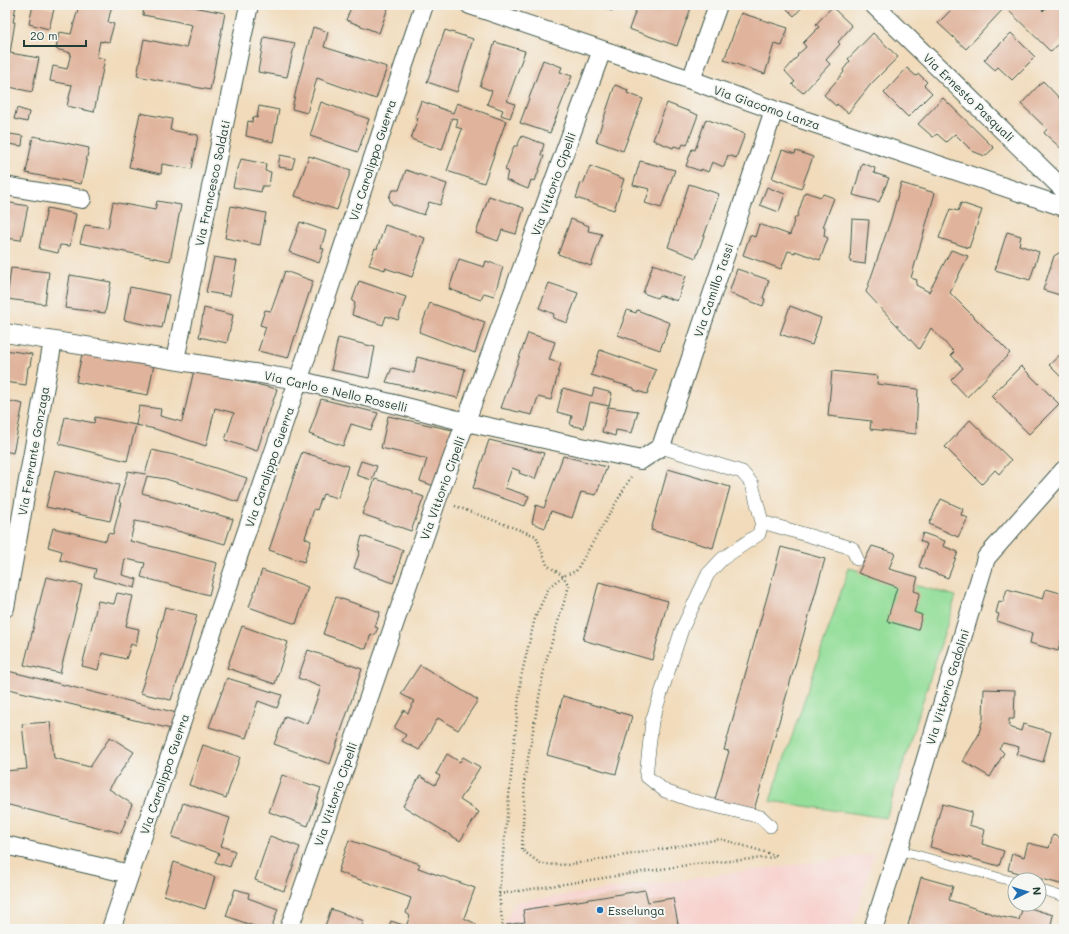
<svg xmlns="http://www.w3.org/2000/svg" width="1069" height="934" viewBox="0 0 1069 934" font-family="Mali,sans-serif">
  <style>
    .built { fill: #f7d0cc }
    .green { fill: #94de9a; stroke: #5a8e67 }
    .building { fill: #e0b49c }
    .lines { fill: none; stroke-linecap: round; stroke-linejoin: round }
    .service-casing { stroke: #3e5548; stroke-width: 10 }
    .pedestrian-casing { stroke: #3e5548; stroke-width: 14 }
    .minor-casing { stroke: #3e5548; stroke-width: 20 }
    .path { stroke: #3e5548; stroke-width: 2.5; stroke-dasharray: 1 3; stroke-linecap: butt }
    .service { stroke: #fff; stroke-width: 9 }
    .pedestrian { stroke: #fff; stroke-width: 13 }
    .minor { stroke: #fff; stroke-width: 18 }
    .poi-dot { fill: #1f6fb2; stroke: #f6f6f2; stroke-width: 1.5 }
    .labels { text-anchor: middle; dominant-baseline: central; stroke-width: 4; stroke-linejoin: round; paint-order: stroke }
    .street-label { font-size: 12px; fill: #1f3d34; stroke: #f6f6f2 }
    .poi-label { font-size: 12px; fill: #1f3d34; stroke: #f6f6f2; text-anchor: start }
  </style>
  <rect width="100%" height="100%" fill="#f6f6f2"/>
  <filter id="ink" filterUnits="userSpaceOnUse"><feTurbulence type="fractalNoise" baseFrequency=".025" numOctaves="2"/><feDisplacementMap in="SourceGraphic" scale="8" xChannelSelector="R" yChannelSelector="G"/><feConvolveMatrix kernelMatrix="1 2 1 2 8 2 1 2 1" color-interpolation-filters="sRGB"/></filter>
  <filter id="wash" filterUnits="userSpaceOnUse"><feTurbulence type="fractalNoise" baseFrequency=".012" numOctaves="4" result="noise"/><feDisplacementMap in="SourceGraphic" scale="16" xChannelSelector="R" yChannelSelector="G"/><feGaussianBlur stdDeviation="0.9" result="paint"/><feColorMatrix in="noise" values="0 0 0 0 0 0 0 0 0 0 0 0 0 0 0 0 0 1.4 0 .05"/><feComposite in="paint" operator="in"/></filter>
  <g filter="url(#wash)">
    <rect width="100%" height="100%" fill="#f1dbbb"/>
    <path class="built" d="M874 854 852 929H501L515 902Z"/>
    <path class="green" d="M849 568 956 596 886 818 770 801Z"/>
    <g id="blocks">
      <path class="building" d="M5 5H16L13 22H15L10 53 39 58 32 92 5 86Z
        M33 5H40L54 9 49 29 29 24Z
        M79 5H112L108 22 114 24 109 42 103 41V42L100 41 97 57 105 59 94 112 67 106 72 85 50 81 53 66 67 69 71 53 56 49 59 32 71 34Z
        M144 5H183L225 13 210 90 137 76 144 39 186 48 192 25 175 21 143 15Z
        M352 5H389L379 33 346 20Z
        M596 5H614L612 11Z
        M638 5H644L659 10 661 5H692L677 46 629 29Z
        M783 5H804L794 16Z
        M956 5H1037L1043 11 1049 5H1064V38L1051 52 1005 7 966 49 938 23Z
        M832 7 852 26 838 42 840 44 826 60 830 64 803 93 792 84 795 82 785 71 798 56 797 55 806 47 803 43 819 27 816 24Z
        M741 13 788 28 782 46 774 44 765 74 724 60Z
        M313 27 328 32 324 47 387 67 376 99 317 78 307 113 292 109 297 86Z
        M445 30 473 39 457 92 427 82Z
        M873 33 898 57 871 84 848 113 837 104 836 106 824 95 844 72 843 70 850 61 848 59Z
        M1011 33 1035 57 1012 80 998 67 995 70 984 60Z
        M264 37 295 43 287 77 258 72Z
        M495 42 525 51 507 101 515 104 510 118 501 115 503 110 487 104 492 91 480 86Z
        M543 60 562 67 560 72 572 76 550 133 520 123Z
        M907 68 916 76 919 74 927 82 924 85 932 93 908 117 884 93Z
        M1043 81 1064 103V151L1044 133 1047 129 1021 104Z
        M615 85 628 90 627 93 643 99 623 151 596 141Z
        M943 98 994 148 985 156 972 151 955 134 946 142 937 134 933 137 918 124Z
        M421 101 453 113 457 103 506 121 484 183 447 171 462 129 456 127 458 119 452 118 442 150 411 139 418 118H415Z
        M321 102 369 119 358 152 310 136Z
        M667 103 698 115 687 145 683 144 681 148 674 146 673 148 653 140Z
        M259 106 279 110 273 142 246 136 248 121 252 122 253 117 257 118Z
        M17 108 29 112 27 122 14 119Z
        M140 113 172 119 170 130 198 135 192 169 162 164 161 174 129 167Z
        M706 119 745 134 736 158 728 155 724 167 712 162 708 172 701 169V171L686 166 692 149 695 150Z
        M10 134 23 136 22 146 8 144Z
        M33 136 89 148 81 184 26 173Z
        M522 136 544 144 541 155 544 156 535 181 531 180 528 189 506 180 508 171 505 170 514 146H517Z
        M782 150 795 154 796 151 813 157 801 189 772 178Z
        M280 155 295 158 292 169 278 167Z
        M309 156 351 170 337 210 295 196Z
        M241 159 266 164 265 171 271 172 269 186H262L261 192 233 187 237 169H238Z
        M640 161 675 170 661 208 645 203 650 189 633 185Z
        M862 163 875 168 874 173 889 178 879 202 853 195Z
        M590 166 624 179 614 210 576 198 581 183 583 184Z
        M406 170 447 184 440 205 429 202 424 215 392 204 389 198 391 192 393 190H399Z
        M901 183 935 193 911 278 917 280 916 285 929 292 951 250 968 256 950 293 1010 353 967 397 951 380 963 368 951 355 954 352 931 328 919 349 866 292 891 219Z
        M689 184 719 194 696 258 668 247Z
        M767 187 785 194 779 212 760 205Z
        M805 192 821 197 823 194 834 198 823 227 825 228 824 236 828 238 820 260 795 251V253L788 251 781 269 743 255 750 235 755 237 759 224 790 235 795 217H797Z
        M489 196 524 208 516 234 502 230 498 241 476 233Z
        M157 201 181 205 170 261 80 243 85 225 108 228 113 202 155 210Z
        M5 202 28 206 21 240 5 238Z
        M961 203 982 210 969 248 939 238 950 209 958 211Z
        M231 206 266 213 260 245 225 238Z
        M47 208 76 214 70 246 60 245 58 253 39 249Z
        M571 219 589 226 588 231 602 234 591 266 558 254Z
        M852 219 869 220 865 264 850 262Z
        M300 222 326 231 321 248 324 249 319 263 289 252Z
        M385 225 425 238 412 277 385 268V270L369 265 375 248 377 249Z
        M1007 232 1021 236 1019 245 1039 252 1030 280 995 270Z
        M1062 251H1064V293L1061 292 1060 295 1043 290 1054 256Z
        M214 257 237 261 230 296 206 292Z
        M459 259 484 267 486 261 503 267 494 296 484 293 481 300 449 289Z
        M653 264 686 276 677 301 659 295 657 298 643 293Z
        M11 268 49 272 45 304 7 299Z
        M737 269 769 280 763 298 765 299 763 306 729 293Z
        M285 271 313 281 288 358 258 351 266 327 260 325 265 310 271 311Z
        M70 275 111 282 105 313 65 308Z
        M359 281 406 297 398 320 386 316 383 325 352 315 355 303 352 301Z
        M549 283 578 293 567 323 553 318 554 314 539 308Z
        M130 287 169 295 162 328 124 320Z
        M430 303 485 322 475 353 419 332Z
        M790 306 821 318 812 345 780 334Z
        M204 308 233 315 227 343 199 337Z
        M627 310 636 313 637 310 670 323 660 350 618 335Z
        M528 333 555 342 549 360 561 363 551 400 538 397 532 415 501 408Z
        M338 338 375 347 369 378 331 370Z
        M5 350 32 354 30 366 28 367 26 385 5 382Z
        M600 350 656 370 647 394 634 390V388L591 375Z
        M1064 351V380L1049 365Z
        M82 354 113 360 114 356 154 364 148 395 76 382Z
        M417 357 465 369 458 398 386 382 392 368 414 373Z
        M1021 366 1059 404 1029 434 991 396Z
        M194 370 277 389 257 451 225 440 234 413 215 408 206 446 155 429 136 425 139 406 161 409 160 416 182 422Z
        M832 371 878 376 877 384 918 389 916 434 870 429 871 421 828 416Z
        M563 388 592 396 594 388 612 393 609 406 590 402 584 428 570 425 572 416 557 412Z
        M321 399 378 413 371 430 351 424 343 446 309 434Z
        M5 400 23 404 13 453 5 451Z
        M608 407 638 411 632 433 616 430 615 436 602 432Z
        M388 416 457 431 437 487 420 481 427 459 381 448Z
        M65 417 94 423 95 417 136 425 127 461 59 444Z
        M970 420 1011 460 999 474 995 470 982 484 945 447Z
        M489 440 544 453 535 479 519 473 520 471 512 468 505 488 529 496 525 506 473 488Z
        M152 450 174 455 247 478 238 502 166 479 147 476 142 493 233 519 225 544 152 524 135 521 130 541 217 563 209 595 141 577 145 563 125 559 122 575 137 579 135 588 94 577 96 569 60 560 62 551 48 547 53 528 106 541 108 533 113 534 121 503 119 502 128 471 145 474Z
        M302 452 348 466 338 498 323 494 317 510 314 509 305 538 311 541 304 562 269 550Z
        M563 456 607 467 596 495 581 492 572 518 551 511 545 528 532 523 536 505 544 508Z
        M361 461 377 466 372 480 356 475Z
        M668 469 730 487 713 548 651 530Z
        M55 470 119 485 110 521 46 507Z
        M375 479 413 491V493L424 497 411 531 362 514Z
        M941 499 963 509 961 515 968 518 958 537 929 524Z
        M923 533 945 541 943 546 958 552 948 578 919 567 927 544 920 541Z
        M362 536 403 550 399 563H400L393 583 379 578V577L354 568 360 551 358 550Z
        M872 546 895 553 889 569 918 577 914 591 920 593 914 612 922 615 918 630 887 621 897 587 858 573Z
        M781 547 825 559 754 810 715 799 729 751 724 750Z
        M262 570 308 587 296 624 249 607Z
        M46 577 82 585 60 673 24 665Z
        M599 582 668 601 652 660 583 640Z
        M1007 589 1043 599 1046 589 1064 594V631L1058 651 1030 643 1032 633 997 621 999 614 996 613 999 601 1003 602Z
        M117 593 133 596 126 626 139 629 136 646 131 644 126 659 102 653 98 670 82 666 98 601 114 604Z
        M336 597 380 612 375 627 378 628 374 636 371 634 366 649 323 634Z
        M165 607 197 615 185 659 171 700 140 693 154 651Z
        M242 626 288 642 275 684 227 668Z
        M308 650 362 669 330 764 274 744 285 716 308 724 321 687 298 678Z
        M420 665 478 700 458 730 438 718 419 750 402 741 406 735 394 728 404 710 408 713 414 701 401 694Z
        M8 671 177 713 171 729 5 688Z
        M227 678 282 695 277 708 258 701 246 738 209 727Z
        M984 689 1015 690 1014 719H1009V727L1021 731 1023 724 1051 732 1043 762 1016 754 1019 747 1003 743 999 748 1004 753 990 777 963 761 978 736 983 719Z
        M563 696 632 716 616 774 547 755Z
        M50 722 54 758 90 767 110 737 134 752 109 789 132 804 121 833 5 804V771L27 769 22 724Z
        M203 745 240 757 226 798 189 785Z
        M447 754 460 762 463 757 480 767 460 800 479 812 460 841 403 806 420 776 435 785 440 776 436 774Z
        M282 775 321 788 308 826 269 812Z
        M183 803 230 818 221 846 235 851 230 867 215 862 219 853 172 837Z
        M942 804 972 812 969 825 985 830 982 844 1004 851 999 866 930 847Z
        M1053 835 1064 839V885L1008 870 1012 853 1024 857 1028 843 1049 848Z
        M270 836 300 847 284 891 255 880Z
        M349 840 420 864 418 868 475 888 464 918 476 924 475 929H388L391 921 406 926 410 916 406 913 411 898 338 872Z
        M174 862 215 877 205 909 164 895Z
        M921 877 953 886 949 900 1002 917 1019 920 1023 906 1053 915 1050 929H907Z
        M235 889 249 893 248 898 278 909 271 929H262L226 916Z
        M645 890 648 902 673 898 679 929H507L506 925 525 922 523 910Z
        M331 909 364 921 361 929H324Z"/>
    </g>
  </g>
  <g filter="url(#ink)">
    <use href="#blocks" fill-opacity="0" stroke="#3e5548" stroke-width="1"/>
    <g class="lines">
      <defs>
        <path id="service" d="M898 850 1015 882
          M1039 889 1064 897"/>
        <path id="pedestrian" d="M661 447 742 472 752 484 762 522 759 534 722 559 708 574 682 629 652 721 646 776 665 791 690 800 761 817 770 826
          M762 522 852 548 857 559"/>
        <path id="minor" d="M470 5 691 80 774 110 1064 207
          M874 5 1064 190
          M691 80 718 5
          M5 186 82 199
          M5 333 298 380 466 422 641 460 661 447 774 110
          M175 360 249 5
          M5 608 53 341
          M5 845 130 874
          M111 929 311 343 424 5
          M289 929 437 500 602 50
          M873 929 901 842 986 558 1064 470"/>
      </defs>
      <use href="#service" class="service-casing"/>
      <use href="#pedestrian" class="pedestrian-casing"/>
      <use href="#minor" class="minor-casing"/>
      <path class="path" d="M455 506 536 536 547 565 563 576 569 586 545 664 525 775 522 850 541 864 567 865 721 839 778 856
        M499 894 694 864 776 857
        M503 929 499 894 521 677 535 618 549 587 563 576 576 571 631 477"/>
      <use href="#service" class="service"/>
      <use href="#pedestrian" class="pedestrian"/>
      <use href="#minor" class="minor"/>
    </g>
  </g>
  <circle class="poi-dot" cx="600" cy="910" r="4"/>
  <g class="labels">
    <g class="street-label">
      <text transform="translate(969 97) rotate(44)">Via Ernesto Pasquali</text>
      <text transform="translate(767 107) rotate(19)">Via Giacomo Lanza</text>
      <text transform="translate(372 160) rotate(-72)">Via Carolippo Guerra</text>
      <text transform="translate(212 183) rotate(-78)">Via Francesco Soldati</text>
      <text transform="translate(553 184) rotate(-70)">Via Vittorio Cipelli</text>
      <text transform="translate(713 290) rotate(-71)">Via Camillo Tassi</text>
      <text transform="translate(336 391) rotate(13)">Via Carlo e Nello Rosselli</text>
      <text transform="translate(33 451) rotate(-80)">Via Ferrante Gonzaga</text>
      <text transform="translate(269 467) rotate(-71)">Via Carolippo Guerra</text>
      <text transform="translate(442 488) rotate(-70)">Via Vittorio Cipelli</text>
      <text transform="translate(947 687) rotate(-73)">Via Vittorio Gadolini</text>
      <text transform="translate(164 774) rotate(-71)">Via Carolippo Guerra</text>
      <text transform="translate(335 794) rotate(-71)">Via Vittorio Cipelli</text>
    </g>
    <g class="poi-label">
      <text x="608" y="910">Esselunga</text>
    </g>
  </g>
  <rect width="1069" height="934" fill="none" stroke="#f6f6f2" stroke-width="20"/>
  <g transform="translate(1027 892) rotate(85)"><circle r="19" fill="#f6f6f2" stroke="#a0aca6"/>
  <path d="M0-3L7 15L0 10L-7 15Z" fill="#1f6fb2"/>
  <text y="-6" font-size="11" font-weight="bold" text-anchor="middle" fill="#1f3d34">N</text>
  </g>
  <path d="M24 40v6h62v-6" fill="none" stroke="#1f3d34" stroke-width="2"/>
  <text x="30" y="40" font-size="12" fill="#1f3d34" stroke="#f6f6f2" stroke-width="3" paint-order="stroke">20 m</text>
</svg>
